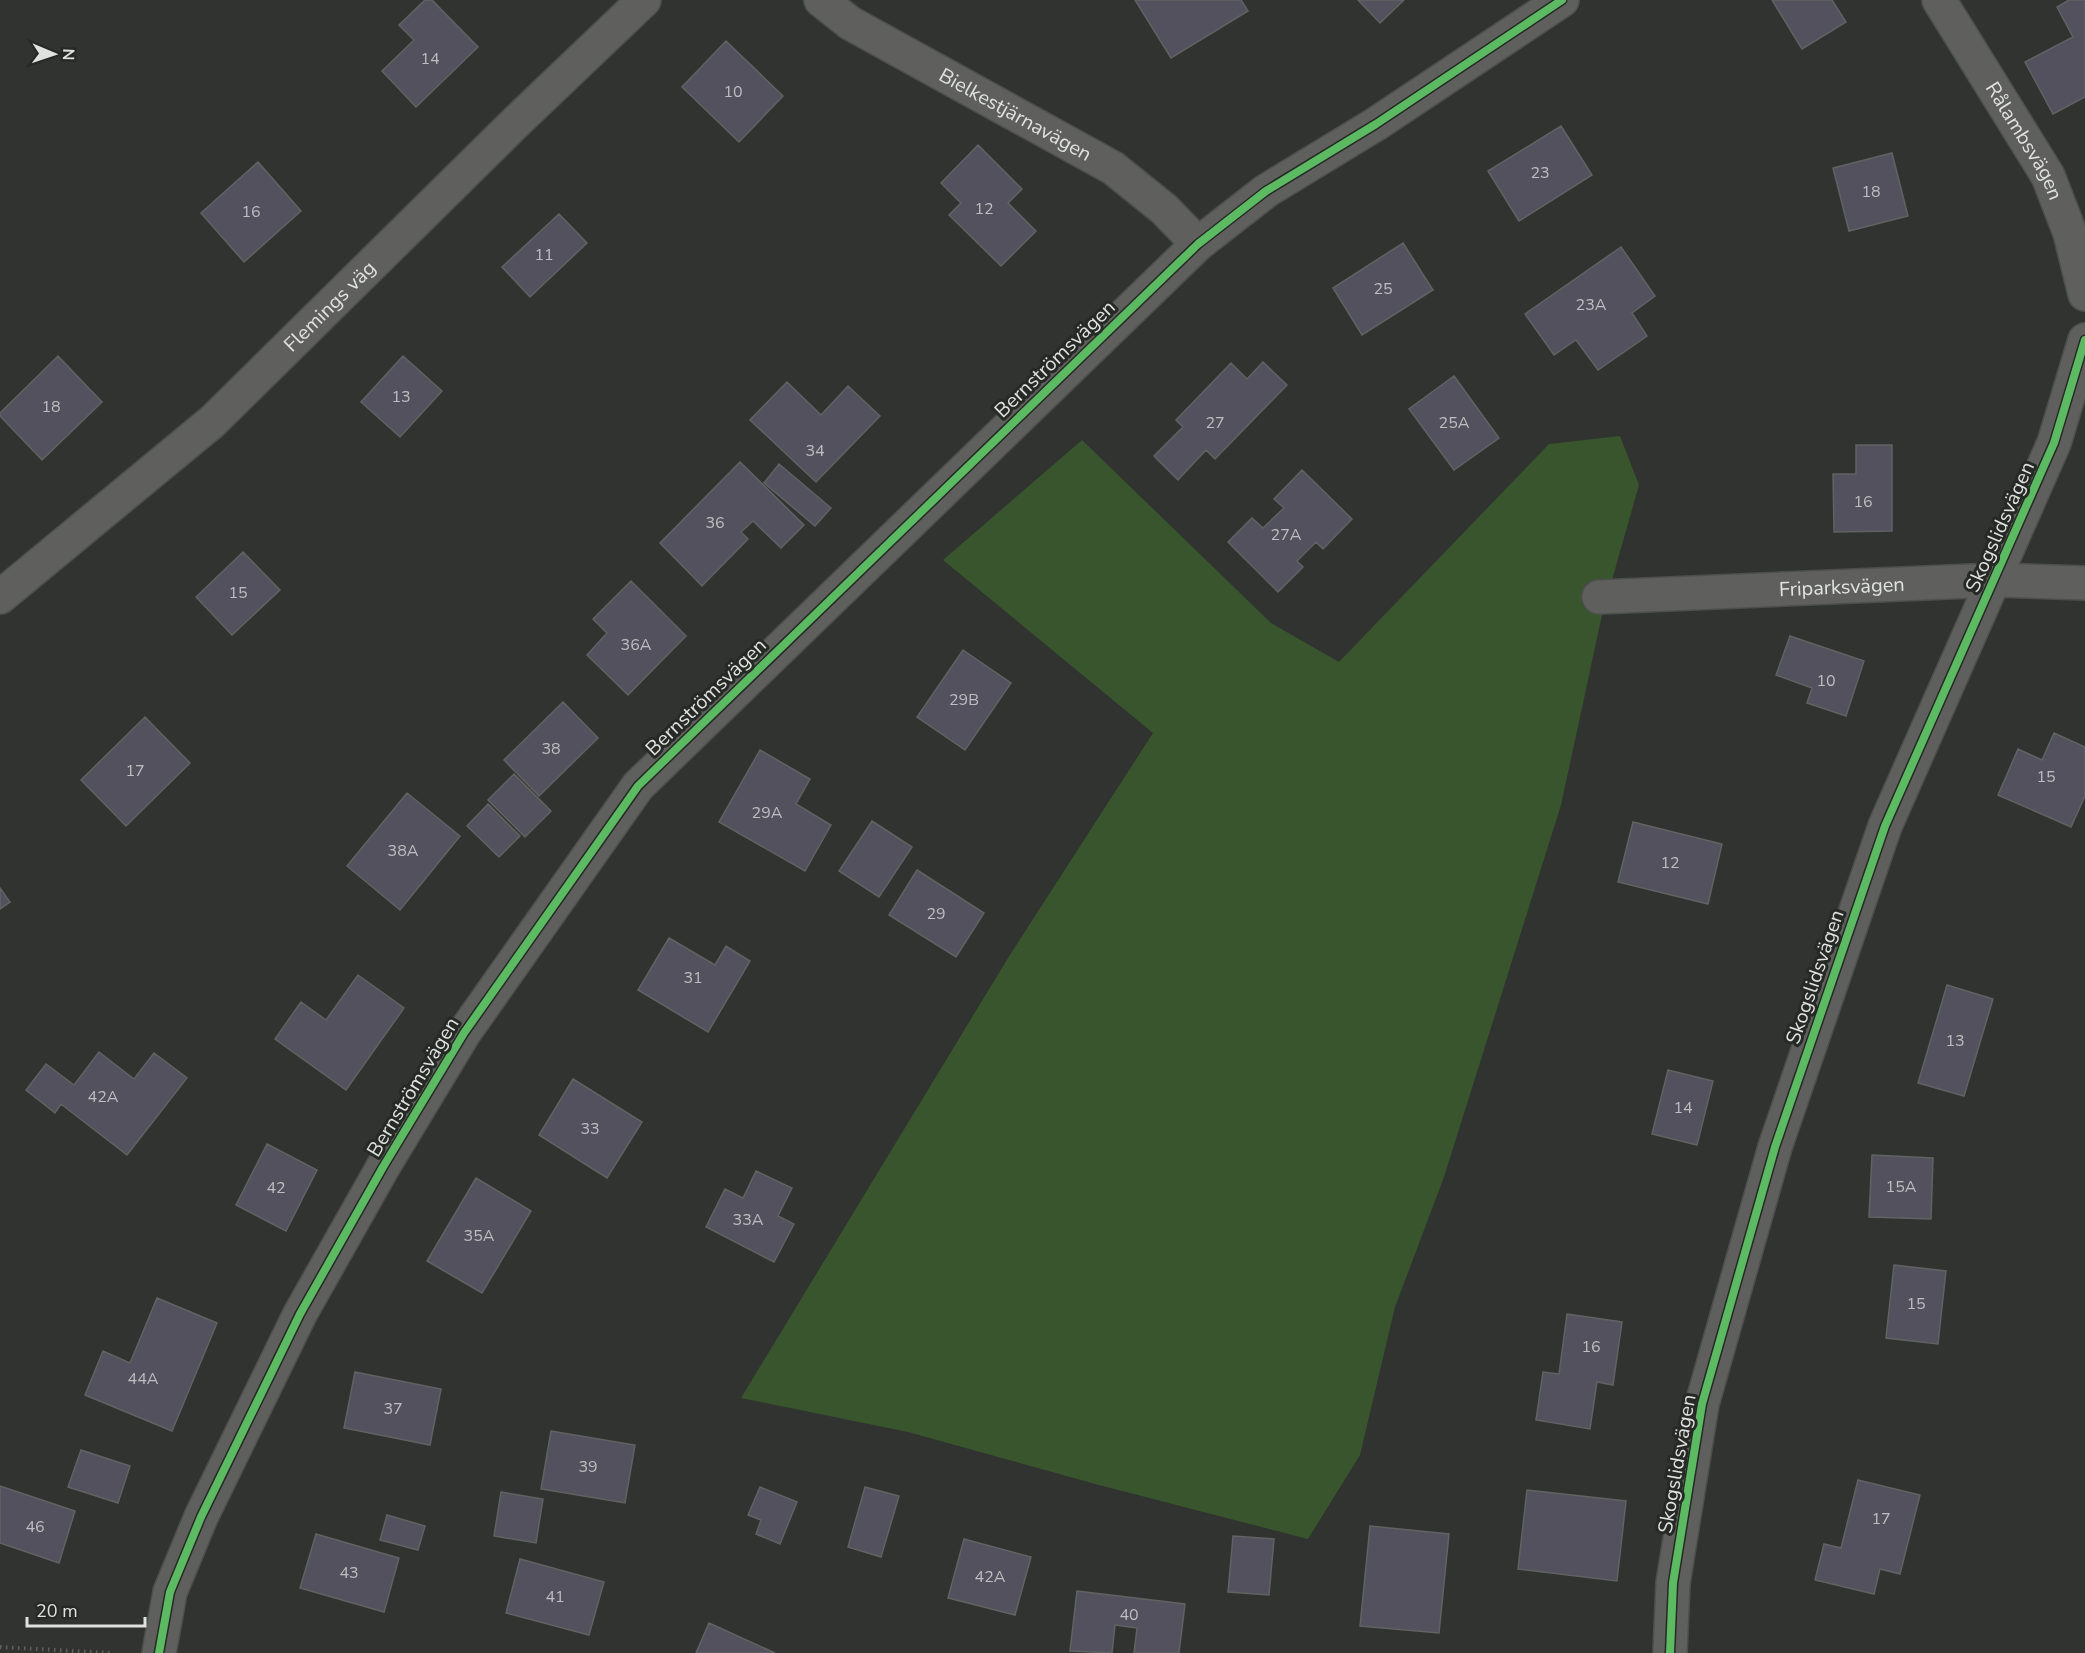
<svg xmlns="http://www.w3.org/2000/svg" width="2085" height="1653" viewBox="0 0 2085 1653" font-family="'Nunito Sans',sans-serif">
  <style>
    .green { fill: #38552d }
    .building { fill: #54515f; stroke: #616262; stroke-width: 1.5 }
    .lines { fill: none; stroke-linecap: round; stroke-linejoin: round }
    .minor-casing { stroke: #4d4f4c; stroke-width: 36 }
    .path { stroke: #5f605f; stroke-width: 4; stroke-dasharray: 1.5 4.5; stroke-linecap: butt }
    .minor { stroke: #5f605e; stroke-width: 33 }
    .cycleway-casing { stroke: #262a25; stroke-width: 11 }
    .cycleway { stroke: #5cba63; stroke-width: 8 }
    .labels { text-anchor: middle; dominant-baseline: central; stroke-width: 6; stroke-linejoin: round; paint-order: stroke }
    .number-label { font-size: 16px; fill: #bdbebf }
    .street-label { font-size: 20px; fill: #e0e2df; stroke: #262a25 }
  </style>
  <rect width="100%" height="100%" fill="#313330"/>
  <path class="green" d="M1620 436 1639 485 1602 615 1561 805 1444 1177 1395 1307 1360 1455 1308 1539 1099 1485 908 1432 741 1398 1008 958 1153 733 943 560 1082 440 1271 623 1339 662 1549 444Z"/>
  <path class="building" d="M425 0H432L478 47 416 107 382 71 414 40 399 25Z
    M1135 0H1241L1248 11 1171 58Z
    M1358 0H1404L1380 23Z
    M1772 0H1832L1846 22 1802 49Z
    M2069 0H2085V97L2053 114 2025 62 2073 37 2057 7Z
    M726 41 783 96 739 142 682 87Z
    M1561 126 1592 175 1519 221 1488 171Z
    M978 145 1022 189 1008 203 1036 231 1001 266 949 215 961 203 941 183Z
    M1892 153 1908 216 1849 231 1833 168Z
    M258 162 301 211 244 262 201 213Z
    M559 214 587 243 530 297 502 267Z
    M1403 243 1433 290 1362 335 1333 288Z
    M1621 247 1655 296 1632 313 1647 336 1598 370 1576 340 1554 355 1525 314Z
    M58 356 102 402 42 460 0 416V413Z
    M403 356 442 391 400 437 361 402Z
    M1263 362 1287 385 1215 459 1206 450 1178 480 1154 456 1183 427 1176 420 1231 363 1247 379Z
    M1454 376 1499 438 1454 470 1409 409Z
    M787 382 821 415 848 386 880 416 816 482 750 420Z
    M1856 445H1892V531L1834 532 1833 474H1856Z
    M740 462 804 525 781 548 753 521 741 532 748 539 702 586 660 543Z
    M779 464 831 508 815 526 764 483Z
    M1302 470 1352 519 1323 549 1316 542 1297 561 1303 567 1278 592 1228 542 1252 518 1263 528 1284 508 1274 499Z
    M243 552 280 590 232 635 196 597Z
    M631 581 686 636 628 695 587 655 607 633 593 619Z
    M1790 636 1864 661 1846 716 1807 703 1812 688 1776 675Z
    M963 650 1011 683 965 750 917 717Z
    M563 702 598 738 539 796 504 760Z
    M145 717 190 763 126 826 81 780Z
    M2054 733 2085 747V796L2071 827 1998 795 2018 749 2042 760Z
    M760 750 810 779 796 804 831 825 805 871 719 822Z
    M514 774 551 811 525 837 488 800Z
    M407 793 460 836 400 910 347 866Z
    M488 804 520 836 499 857 467 826Z
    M872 821 912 847 879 897 839 871Z
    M1633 822 1722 844 1708 904 1618 882Z
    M917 870 984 913 956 957 889 915Z
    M0 888 10 902 0 909Z
    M669 938 715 965 726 946 750 961 708 1032 638 990Z
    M358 975 404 1008 346 1090 275 1039 301 1002 326 1020Z
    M1947 985 1993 999 1964 1096 1918 1083Z
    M99 1052 134 1079 154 1053 187 1078 127 1155 61 1104 55 1113 26 1090 46 1064 74 1085Z
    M1668 1070 1713 1081 1697 1145 1652 1134Z
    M573 1079 642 1122 607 1178 539 1135Z
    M267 1144 317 1170 286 1231 236 1205Z
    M1872 1155 1933 1158 1931 1219 1869 1217Z
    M756 1171 792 1188 778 1216 794 1224 774 1262 706 1227 725 1189 743 1198Z
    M476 1178 531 1211 482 1293 427 1261Z
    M1894 1265 1946 1271 1938 1344 1886 1338Z
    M157 1298 217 1323 172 1431 85 1395 103 1351 130 1363Z
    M1567 1314 1622 1322 1613 1385 1597 1382 1590 1429 1536 1420 1543 1372 1559 1374Z
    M355 1372 441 1389 430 1445 344 1428Z
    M551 1431 635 1445 625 1503 541 1489Z
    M81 1450 130 1466 118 1503 68 1487Z
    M1858 1480 1920 1495 1900 1574 1880 1569 1874 1594 1815 1580 1824 1544 1841 1548Z
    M0 1486 75 1511 59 1563 0 1543Z
    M760 1487 797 1502 780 1544 756 1534 761 1520 748 1515Z
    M865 1487 899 1496 881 1557 848 1547Z
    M1527 1490 1626 1501 1617 1581 1518 1569Z
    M501 1492 543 1499 536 1543 494 1536Z
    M387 1515 425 1526 418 1550 380 1540Z
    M1370 1526 1449 1534 1439 1633 1360 1626Z
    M316 1534 399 1558 384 1612 300 1588Z
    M1233 1536 1274 1539 1269 1595 1228 1592Z
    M964 1539 1031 1557 1015 1615 948 1598Z
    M520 1559 604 1582 589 1635 506 1613Z
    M1077 1591 1185 1604 1179 1653H1134L1137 1628 1115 1625 1112 1653 1070 1651Z
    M709 1623 775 1653H696Z"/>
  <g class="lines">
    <defs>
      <g id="minor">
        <path id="s1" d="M821 0 850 23 1113 168 1164 209 1198 244"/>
        <path id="s2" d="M1939 0 2048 176 2070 233 2085 294"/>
        <path id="s3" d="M0 597 213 421 514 124 644 0"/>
        <path id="s4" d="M1599 597 1995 580 2085 583"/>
        <path d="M159 1653 170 1592 201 1517 300 1314 383 1167 464 1033 638 786 1198 244 1266 191 1376 124 1562 0"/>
        <path d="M1670 1653 1673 1583 1702 1404 1775 1147 1885 826 2054 443 2085 340"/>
      </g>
    </defs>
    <use href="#minor" class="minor-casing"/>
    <path class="path" d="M0 1647 111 1653"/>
    <use href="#minor" class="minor"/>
    <defs>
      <path id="cycleway" d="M159 1653 170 1592 201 1517 300 1314 383 1167 464 1033 638 786 1198 244 1266 191 1376 124 1562 0
        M1670 1653 1673 1583 1702 1404 1775 1147 1885 826 2054 443 2085 340"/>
    </defs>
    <use href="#cycleway" class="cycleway-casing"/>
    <use href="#cycleway" class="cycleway"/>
  </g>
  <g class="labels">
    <g class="number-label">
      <text x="430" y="59">14</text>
      <text x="733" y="92">10</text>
      <text x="1540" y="173">23</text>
      <text x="1871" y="192">18</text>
      <text x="984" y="209">12</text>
      <text x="251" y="212">16</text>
      <text x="544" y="255">11</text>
      <text x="1383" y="289">25</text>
      <text x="1591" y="305">23A</text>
      <text x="401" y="397">13</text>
      <text x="51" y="407">18</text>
      <text x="1215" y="423">27</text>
      <text x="1454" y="423">25A</text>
      <text x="815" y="451">34</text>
      <text x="1863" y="502">16</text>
      <text x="715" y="523">36</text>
      <text x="1286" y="535">27A</text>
      <text x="238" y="593">15</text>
      <text x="636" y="645">36A</text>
      <text x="1826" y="681">10</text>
      <text x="964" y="700">29B</text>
      <text x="551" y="749">38</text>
      <text x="135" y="771">17</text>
      <text x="2046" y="777">15</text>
      <text x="767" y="813">29A</text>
      <text x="403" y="851">38A</text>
      <text x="1670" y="863">12</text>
      <text x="936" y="914">29</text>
      <text x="693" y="978">31</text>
      <text x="1955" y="1041">13</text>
      <text x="103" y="1097">42A</text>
      <text x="1683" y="1108">14</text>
      <text x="590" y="1129">33</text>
      <text x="1901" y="1187">15A</text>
      <text x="276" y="1188">42</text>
      <text x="748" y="1220">33A</text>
      <text x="479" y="1236">35A</text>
      <text x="1916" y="1304">15</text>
      <text x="1591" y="1347">16</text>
      <text x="143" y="1379">44A</text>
      <text x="393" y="1409">37</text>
      <text x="588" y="1467">39</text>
      <text x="1881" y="1519">17</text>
      <text x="35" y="1527">46</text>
      <text x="349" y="1573">43</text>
      <text x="990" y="1577">42A</text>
      <text x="555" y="1597">41</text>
      <text x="1129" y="1615">40</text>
    </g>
    <g class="street-label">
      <text stroke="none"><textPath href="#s1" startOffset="226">Bielkestjärnavägen</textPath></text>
      <text stroke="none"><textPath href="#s2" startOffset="165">Rålambsvägen</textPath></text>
      <text stroke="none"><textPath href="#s3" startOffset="440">Flemings väg</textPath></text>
      <text transform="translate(1055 359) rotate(-44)">Bernströmsvägen</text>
      <text transform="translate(2000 527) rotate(-66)">Skogslidsvägen</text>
      <text stroke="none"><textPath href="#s4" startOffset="243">Friparksvägen</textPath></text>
      <text transform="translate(706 697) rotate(-44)">Bernströmsvägen</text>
      <text transform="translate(1815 977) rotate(-71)">Skogslidsvägen</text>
      <text transform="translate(413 1087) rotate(-59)">Bernströmsvägen</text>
      <text transform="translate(1677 1464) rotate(-80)">Skogslidsvägen</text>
    </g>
  </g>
  <g transform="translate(54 54) rotate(92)" stroke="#262a25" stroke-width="4.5" paint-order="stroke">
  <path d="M0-4.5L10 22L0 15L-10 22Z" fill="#e0e2df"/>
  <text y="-9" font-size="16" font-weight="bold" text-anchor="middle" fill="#e0e2df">N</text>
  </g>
  <path d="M27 1617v9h118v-9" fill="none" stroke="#e0e2df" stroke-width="3"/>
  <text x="36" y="1617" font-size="18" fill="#e0e2df" stroke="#262a25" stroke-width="4.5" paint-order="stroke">20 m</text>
</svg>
